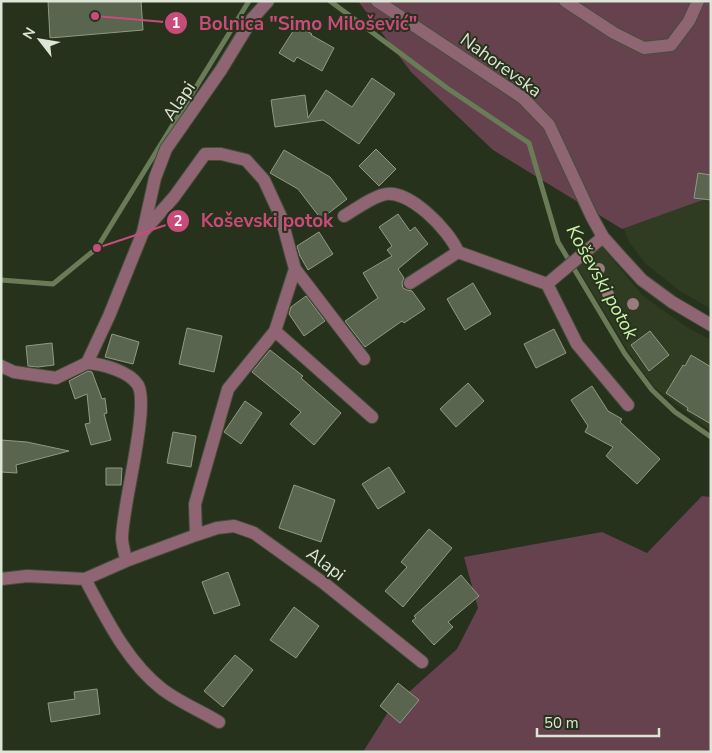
<svg xmlns="http://www.w3.org/2000/svg" width="712" height="753" viewBox="0 0 712 753" font-family="'Nunito Sans',sans-serif">
  <style>
    .built { fill: #2f3c21 }
    .green { fill: #65424e }
    .lines { fill: none; stroke-linecap: round; stroke-linejoin: round }
    .stream { stroke: #6a7b58; stroke-width: 5 }
    .building { fill: #59654e; stroke: #8e9b82 }
    .minor-casing { stroke: #444f3a; stroke-width: 14 }
    .minor { stroke: #8f6573; stroke-width: 12 }
    .tree { fill: #9a7c7e }
    .labels { text-anchor: middle; dominant-baseline: central; stroke-width: 4; stroke-linejoin: round; paint-order: stroke }
    .street-label { font-size: 18px; fill: #dde5d7; stroke: #27321c }
    .water-label { font-size: 19px; font-style: italic; fill: #cdf1aa; stroke: #27321c }
    .leader { fill: none; stroke: #c94b7a; stroke-width: 2 }
    .callout-dot { fill: #c94b7a; stroke: #27321c; stroke-width: 2 }
    .mark-label { font-size: 15px; text-anchor: middle; font-weight: bold; fill: #fff }
    .callout-label { font-size: 19px; text-anchor: middle; font-weight: bold; fill: #c94b7a; stroke: #27321c; stroke-width: 4; stroke-linejoin: round; paint-order: stroke }
  </style>
  <rect width="100%" height="100%" fill="#27321c"/>
  <path class="built" d="M711 91V309L680 291 646 264 629 242 604 177Z
    M602 247 643 296 688 328 711 340V431L654 387 628 351 576 265Z"/>
  <path class="green" d="M358 1H711V197L622 229 493 150 411 72Z
    M702 496 711 497V752H363L390 709 457 649 478 608 464 557 602 532 647 553Z"/>
  <g class="lines">
    <path class="stream" d="M330 1 447 88 529 143 558 242 625 354 652 390 675 412 711 437
      M1 280 53 284 97 248 249 1"/>
  </g>
  <path class="building" d="M48 1H141L143 30 50 38Z
    M297 25 312 34 311 35 334 48 322 71 297 57 294 62 279 53Z
    M372 78 395 94 359 144 323 120 275 127 271 100 305 95 308 118 326 90 352 107Z
    M376 149 396 169 379 186 359 166Z
    M284 150 330 177 347 199 321 219 298 189 270 173Z
    M698 173 711 175V200L694 198Z
    M398 214 410 231 415 227 428 244 398 269 404 278 402 283 403 288 407 290 412 291 425 309 404 323 402 321 365 347 345 321 378 298 363 273 392 256 387 250 392 246 379 227Z
    M319 232 333 254 308 270 300 256 297 246Z
    M473 283 491 314 465 330 447 299Z
    M306 296 325 321 304 336 289 314 291 307Z
    M187 328 222 336 214 372 179 364Z
    M554 329 566 353 536 368 524 344Z
    M650 331 669 355 649 371 631 345Z
    M112 334 139 342 133 364 105 357Z
    M52 343 54 365 38 367 28 366 26 346Z
    M270 350 303 376 301 378 341 413 314 445 290 424 301 412 252 372Z
    M691 355 711 367V424L687 410 688 408 666 393 683 365 685 366Z
    M88 371 92 372 102 399 105 398 107 413 104 414 111 440 91 445 85 424 90 423 87 394 75 399 69 381Z
    M468 383 484 401 456 427 440 409Z
    M592 386 608 411 622 419 620 422 660 459 637 484 606 456 613 447 585 432 588 426 571 400Z
    M245 401 262 413 241 444 224 432Z
    M173 432 196 436 191 467 167 463Z
    M1 440 27 442 69 451 16 465 17 473 1 472Z
    M389 467 405 492 378 509 362 484Z
    M106 468H122L121 485H106Z
    M294 485 335 500 321 542 279 528Z
    M429 529 452 548 403 607 385 591 407 567 401 562Z
    M228 572 240 605 214 614 202 582Z
    M461 575 479 596 448 622 453 627 434 645 412 621 416 618 414 616Z
    M294 607 319 626 296 658 270 640Z
    M235 655 253 670 223 707 204 691Z
    M398 683 419 700 400 723 380 706Z
    M97 689 100 714 51 722 48 703 75 699 74 692Z"/>
  <g class="lines">
    <defs>
      <path id="minor" d="M377 1 523 98 549 125 592 217 603 237 620 256 642 280 672 302 711 325
        M565 1 614 33 644 48 671 45 689 21 698 1
        M344 216C356 209 369 199 382 195 407 186 450 231 458 252L547 284 577 344 628 405
        M143 232 174 197 205 154H221L246 160 264 180 281 217 295 269 275 331 228 389 195 504 196 535 217 528 234 526 254 533 325 584 422 662
        M295 269 364 359
        M410 283 458 252
        M547 284 603 237
        M275 331 372 417
        M87 363C102 364 129 371 138 385 150 407 122 507 122 538 122 545 125 553 126 561L196 535
        M1 366 14 372 56 378 87 363 109 316 143 232 155 178 166 149 221 70 252 19 268 1
        M126 561 85 579C106 618 127 662 162 689 179 702 201 711 219 722
        M1 579 27 576 85 579"/>
    </defs>
    <use href="#minor" class="minor-casing"/>
    <use href="#minor" class="minor"/>
  </g>
  <g class="tree">
    <circle cx="599" cy="269" r="6"/>
    <circle cx="608" cy="294" r="6"/>
    <circle cx="633" cy="304" r="6"/>
  </g>
  <g class="labels">
    <g class="street-label">
      <text transform="translate(501 65) rotate(36)">Nahorevska</text>
      <text transform="translate(179 101) rotate(-56)">Alapi</text>
      <text transform="translate(326 564) rotate(37)">Alapi</text>
    </g>
    <g class="water-label">
      <text transform="translate(602 282) rotate(61)">Koševski potok</text>
    </g>
  </g>
  <path class="leader" d="M95 16L176 23M97 248L178 221"/>
  <g class="callout-dot">
    <circle cx="95" cy="16" r="5"/>
    <circle cx="97" cy="248" r="5"/>
    <circle cx="176" cy="23" r="12"/>
    <circle cx="178" cy="221" r="12"/>
  </g>
  <g class="mark-label">
    <text x="176" y="28">1</text>
    <text x="178" y="226">2</text>
  </g>
  <g class="callout-label">
    <text x="308" y="30">Bolnica "Simo Milošević"</text>
    <text x="267" y="227">Koševski potok</text>
  </g>
  <rect width="712" height="753" fill="none" stroke="#dde5d7" stroke-width="5"/>
  <g transform="translate(40 40) rotate(301)" stroke="#27321c" stroke-width="4" paint-order="stroke">
  <path d="M0-4L9 19L0 12L-9 19Z" fill="#dde5d7"/>
  <text y="-8" font-size="14" font-weight="bold" text-anchor="middle" fill="#dde5d7">N</text>
  </g>
  <path d="M537 728v8h122v-8" fill="none" stroke="#dde5d7" stroke-width="2.5"/>
  <text x="544" y="728" font-size="15" fill="#dde5d7" stroke="#27321c" stroke-width="4" paint-order="stroke">50 m</text>
</svg>
